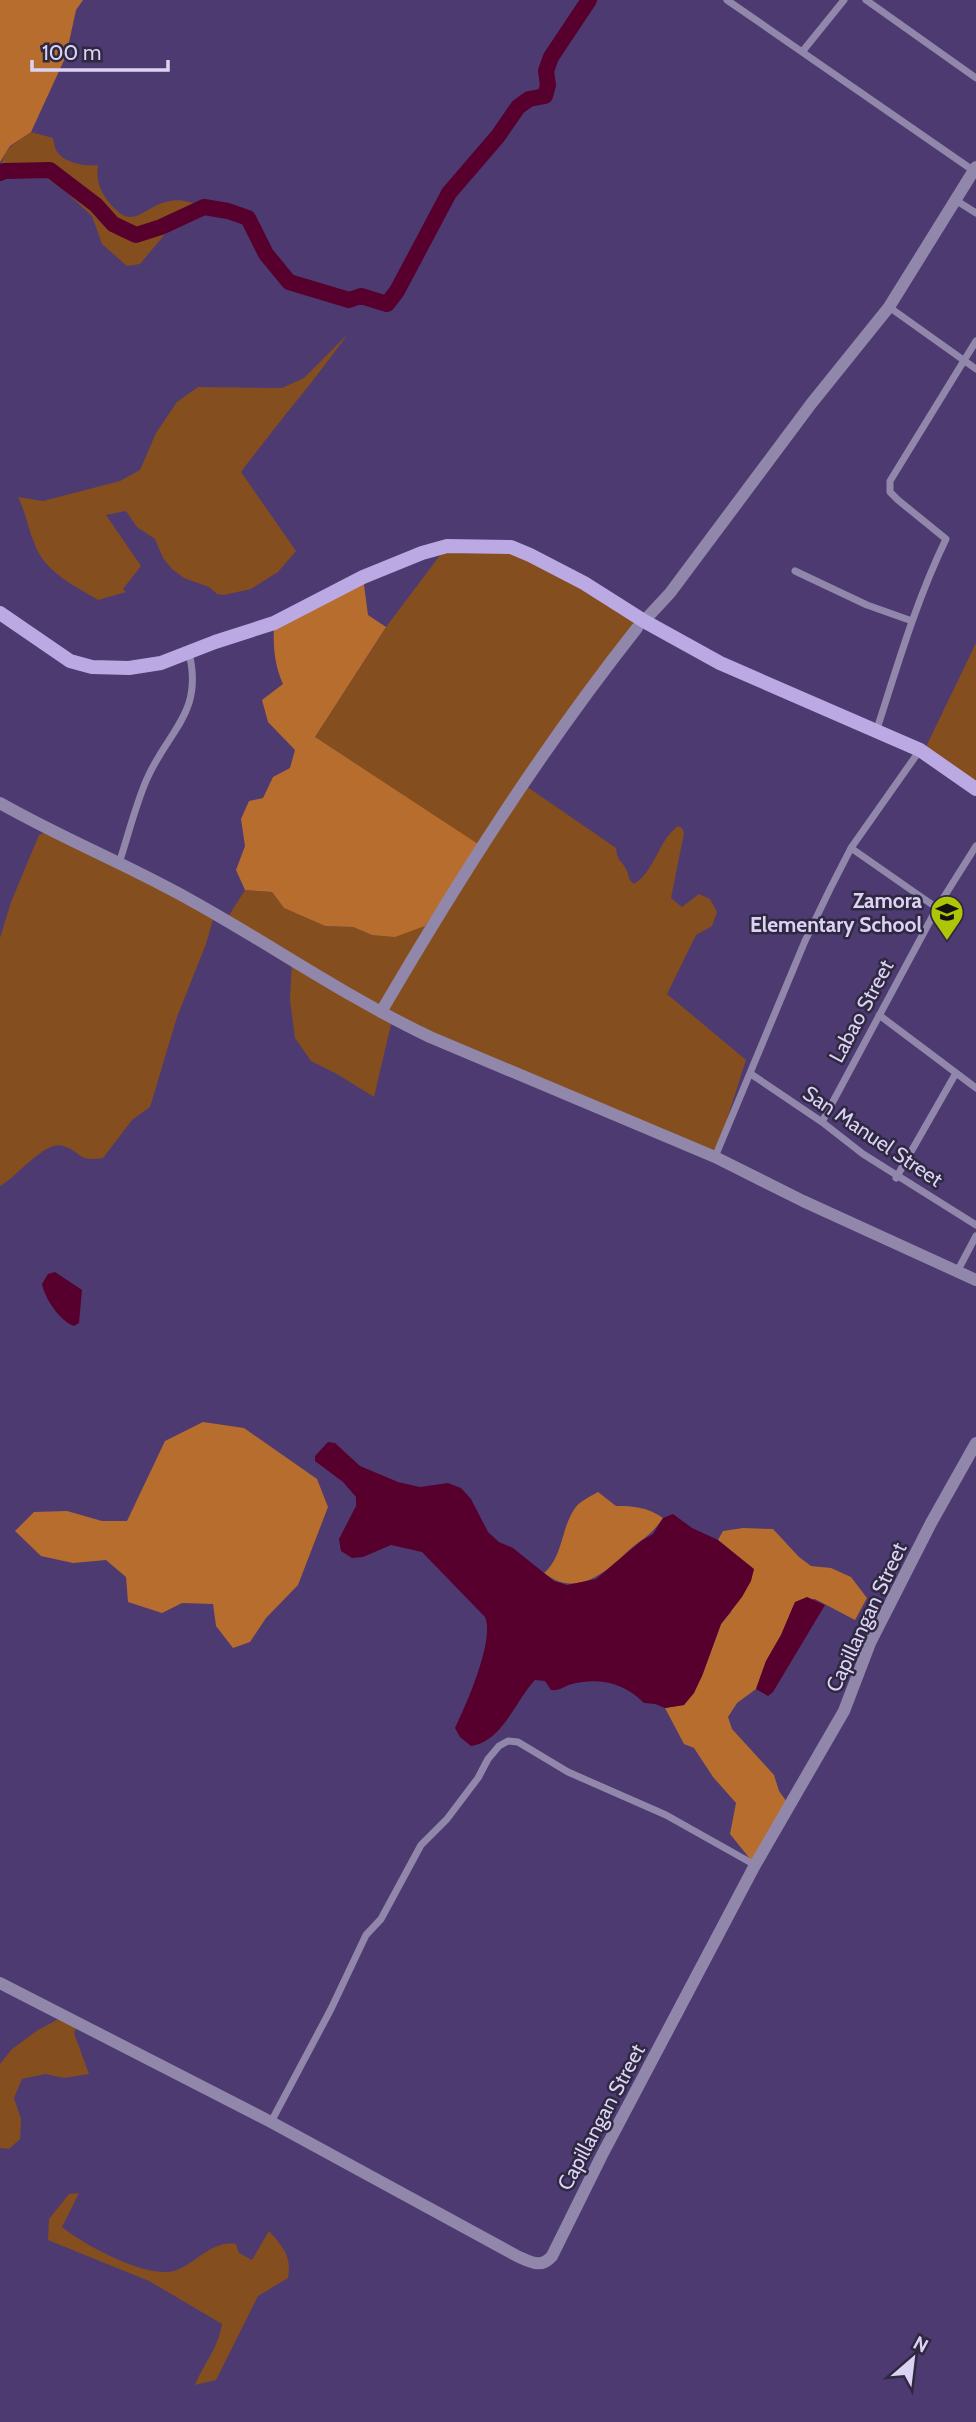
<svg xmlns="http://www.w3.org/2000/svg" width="976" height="2422" viewBox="0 0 976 2422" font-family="Cabin,sans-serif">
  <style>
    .green { fill: #844e1f }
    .forest { fill: #b76d2e }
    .water { fill: #57002d }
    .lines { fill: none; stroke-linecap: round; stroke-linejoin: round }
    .river { stroke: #57002d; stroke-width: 16 }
    .minor { stroke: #9187ab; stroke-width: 7 }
    .tertiary { stroke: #9187ab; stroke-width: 12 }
    .secondary { stroke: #baa9e3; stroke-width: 14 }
    .labels { text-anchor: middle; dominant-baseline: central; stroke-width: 5; stroke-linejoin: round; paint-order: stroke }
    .poi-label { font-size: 21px; font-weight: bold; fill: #dcd3f4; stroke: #2f2841; text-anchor: end }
    .street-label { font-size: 21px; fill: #dcd3f4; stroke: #2f2841 }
  </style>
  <rect width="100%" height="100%" fill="#4d3a71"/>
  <path class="green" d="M31 132 53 138C54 142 54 146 56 150 62 162 85 167 98 165 96 179 99 189 108 201 133 233 141 208 166 202 175 199 184 200 193 203L192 219 170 228 140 264 127 266 102 244 92 216 66 192 45 177 16 170 0 181C0 152 8 147 31 132Z
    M348 334C314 381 276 425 241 472L296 551 278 572 251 589 224 595 217 594 209 587 184 578 172 569 163 558 155 539 137 527 126 511 106 515 141 566 123 589 126 592 98 600C75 586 45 572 35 545 28 529 26 513 18 497L43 501 120 481 140 470 156 433 177 402 198 387 282 388 304 378Z
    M447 546 511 547 644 621 523 784 616 848C618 863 620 858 626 869 630 876 627 879 634 884 656 870 657 842 678 826L682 828 684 833 671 898 682 907 699 894 710 899 717 912 712 926 696 935 667 994 746 1060 715 1157 392 1020 374 1097 337 1074 311 1061 295 1038 290 1000 292 960 226 920 245 890 272 892 284 908 325 926 353 927 372 935 425 925 474 856 315 737 386 627Z
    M976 643V789L922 755Z
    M50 830 215 913 206 944 177 1017 150 1107 132 1120 103 1158C76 1162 83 1152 63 1146 45 1140 16 1178 0 1186V938L11 902 39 835Z
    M64 2016 78 2023 74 2033 89 2074 64 2078 45 2074 22 2079 14 2098 21 2119 20 2139 9 2149 0 2148V2064L12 2049 38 2030Z
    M79 2193 62 2227C84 2245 150 2281 177 2270 196 2263 212 2240 236 2244L239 2253 252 2260 269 2231C283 2247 292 2256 288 2278L258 2296 216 2380 195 2385C204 2363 218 2349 222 2324L149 2281 48 2240 49 2219 69 2194Z"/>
  <path class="forest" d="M0 0H83L76 10 66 56 31 132 10 146 0 162Z
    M363 577 368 615 386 627 315 737 481 846 425 926 395 937 372 935 353 927 325 926 284 908 272 892 245 890 236 870 245 846 241 819 249 801 263 798 273 777 290 768 295 750 268 722 262 700 283 684C274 664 273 645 274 623Z
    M203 1422 244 1428 317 1479 328 1507 298 1585 266 1618 250 1642 233 1648 216 1626 213 1604 182 1603 162 1613 128 1602 126 1577 106 1560 73 1563 41 1556 15 1531 34 1512 67 1511 102 1521H127L165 1441Z
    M598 1492 616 1506C634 1506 647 1507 663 1518 651 1536 643 1538 628 1551 604 1574 576 1598 544 1573 563 1557 561 1528 575 1508 580 1501 591 1496 598 1492Z
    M743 1528 773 1529 799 1557 811 1566 831 1568 851 1577 867 1598 855 1620 815 1599 795 1602 781 1635 766 1661 756 1689 737 1703 728 1717 732 1729 774 1775 779 1791 789 1805 755 1865 730 1834 736 1803 713 1777 694 1748 684 1744 665 1708 684 1705 702 1676 721 1624 731 1612 736 1555 718 1540 723 1531Z"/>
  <path class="water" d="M55 1272 82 1290 79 1323 74 1326C60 1321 45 1299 42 1284L48 1274Z
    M328 1442 335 1443 360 1466 398 1482 420 1487 448 1483 461 1488 471 1499 488 1532 499 1542 513 1548 554 1581 567 1585 596 1579 641 1541 653 1534 663 1518 673 1514 692 1528 718 1540 754 1569 751 1581 742 1597 721 1624 702 1676 694 1693 684 1705 665 1708 655 1704 644 1703C625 1683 599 1677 572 1684 564 1686 560 1691 551 1690L545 1681 535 1680C515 1701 503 1741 471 1746L460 1737 455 1728C466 1705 495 1640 485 1617L422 1552 391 1545 363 1557 352 1558 341 1551 339 1539 356 1506V1497L343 1482 315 1461V1456Z
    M807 1597 825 1605 773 1692 768 1696 756 1689 766 1661 781 1635 795 1602Z"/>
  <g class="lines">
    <path class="river" d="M0 173 4 171 50 170 96 205 113 224 136 235 161 227 204 207 228 211 248 218 266 254 289 282 349 300 361 296 387 304 397 291 449 193 498 136 518 107 529 99 545 96 548 85 546 71 551 57 589 0"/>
    <path class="minor" d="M727 0 974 171
      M866 0 976 78
      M802 52 844 0
      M957 201 976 213
      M889 307 976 369
      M795 571 867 605 912 621
      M876 732C897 667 916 601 946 539L898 500 890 492V481L976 341
      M851 848 937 908
      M119 863C128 836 135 807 146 781 167 731 204 714 189 653
      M879 1015 976 1088
      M751 1074 822 1122 863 1154 976 1225
      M822 1122 937 908 976 846
      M715 1157 805 941 830 889 851 848 920 750
      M896 1178 956 1073
      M958 1270 976 1236
      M271 2122 331 2009 366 1935 381 1919 421 1845 447 1819 478 1778 488 1759 499 1746 508 1741 518 1742 568 1772 666 1815 755 1865"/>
    <path class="tertiary" d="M644 621 670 593 811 404 889 307 976 167
      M0 803C63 839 131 866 194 902 273 946 348 998 430 1037L715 1157 803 1201 976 1280
      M381 1012C460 877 540 751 637 628
      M0 1983 271 2122 517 2256C531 2262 541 2269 552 2256L602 2155 755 1865 844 1711 870 1643 931 1523 976 1443"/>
    <path class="secondary" d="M0 613 70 661 92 667 129 668 161 663 215 642 274 623 363 577 422 553 447 546 511 547 530 555 584 583 644 621 720 663 920 750 976 789"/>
  </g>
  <defs>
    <symbol id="school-pin" viewBox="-11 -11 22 30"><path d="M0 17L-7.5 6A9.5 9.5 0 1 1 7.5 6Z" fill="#aec508" stroke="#2f2841"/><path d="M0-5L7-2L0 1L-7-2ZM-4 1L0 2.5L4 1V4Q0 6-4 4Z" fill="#111"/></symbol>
  </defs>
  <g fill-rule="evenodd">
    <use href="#school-pin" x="928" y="893" width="38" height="52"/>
  </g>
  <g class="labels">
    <g class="poi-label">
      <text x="922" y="900">Zamora<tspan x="922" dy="24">Elementary School</tspan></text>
    </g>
    <g class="street-label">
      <text transform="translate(861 1011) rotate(-62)">Labao Street</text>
      <text transform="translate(873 1136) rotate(34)">San Manuel Street</text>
      <text transform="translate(866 1617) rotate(-65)">Capillangan Street</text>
      <text transform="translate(601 2117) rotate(-62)">Capillangan Street</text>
    </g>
  </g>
  <g transform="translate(913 2359) rotate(28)" stroke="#2f2841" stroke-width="5" paint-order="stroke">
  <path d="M0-5L12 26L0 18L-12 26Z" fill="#dcd3f4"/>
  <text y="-10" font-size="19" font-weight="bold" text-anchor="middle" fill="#dcd3f4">N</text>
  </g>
  <path d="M32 60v10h136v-10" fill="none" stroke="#dcd3f4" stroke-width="3.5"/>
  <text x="42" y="60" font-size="21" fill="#dcd3f4" stroke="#2f2841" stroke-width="5" paint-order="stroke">100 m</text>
</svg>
